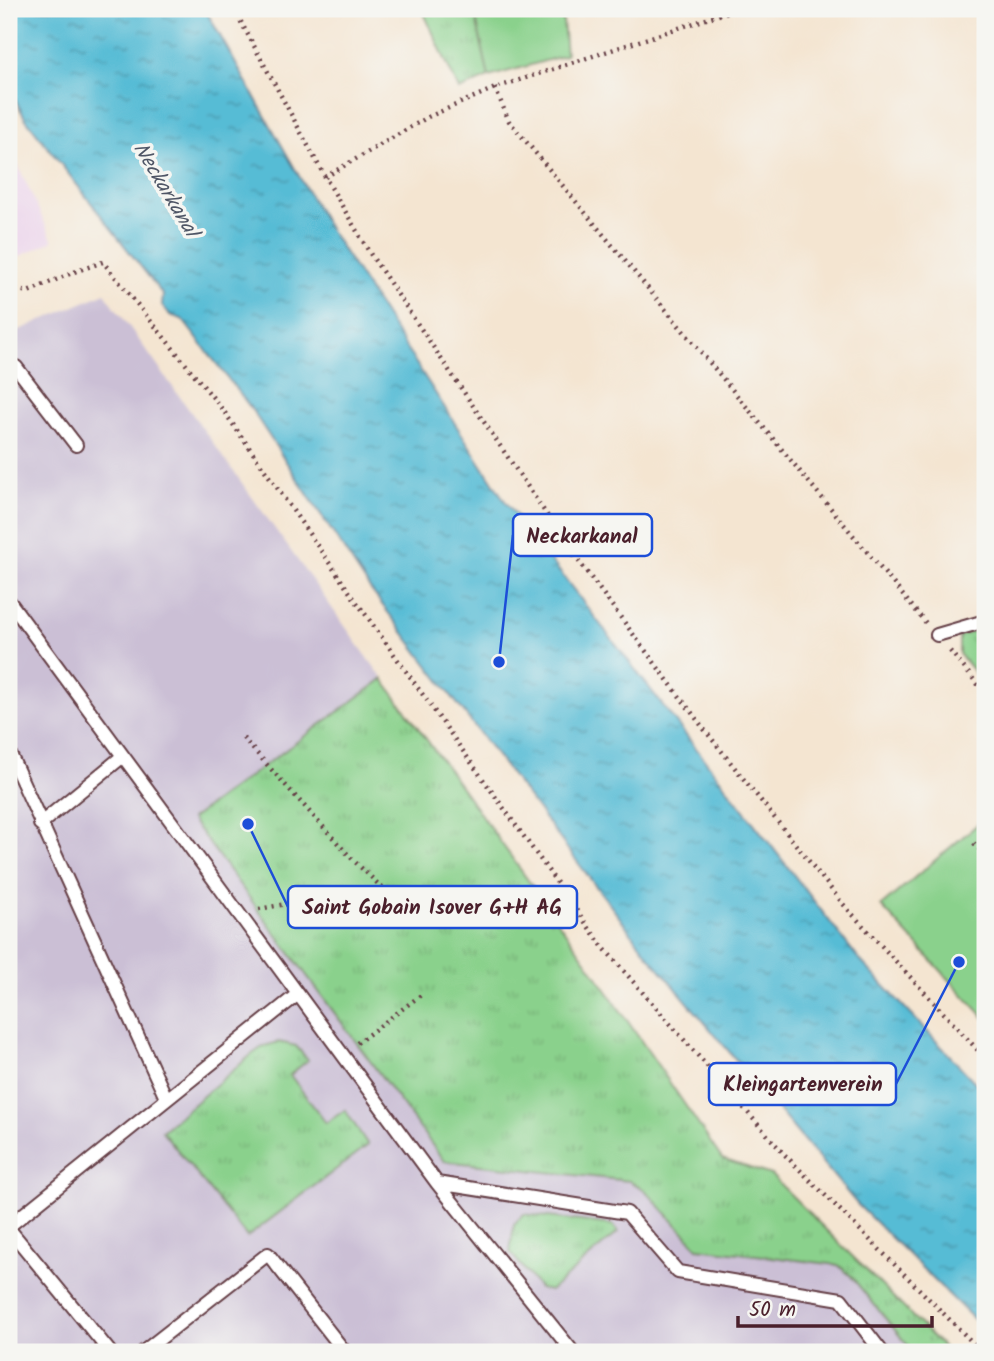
<svg xmlns="http://www.w3.org/2000/svg" width="994" height="1361" viewBox="0 0 994 1361" font-family="Kalam,sans-serif">
  <style>
    .built { fill: #ebd1eb }
    .industrial { fill: #cbbfd5 }
    .grass { fill: url(#grass-tufts); stroke: #6a785c; stroke-width: 2 }
    .garden { fill: #8ad18c; stroke: #6a785c; stroke-width: 2 }
    .water { fill: url(#water-ripples); stroke: #506e80; stroke-width: 2 }
    .lines { fill: none; stroke-linecap: round; stroke-linejoin: round }
    .lane-casing { stroke: #643d44; stroke-width: 16 }
    .path { stroke: #643d44; stroke-width: 4.5; stroke-dasharray: 2 5; stroke-linecap: butt }
    .lane { stroke: #fff; stroke-width: 12 }
    .labels { text-anchor: middle; dominant-baseline: central; stroke-width: 7; stroke-linejoin: round; paint-order: stroke }
    .water-label { font-size: 21px; font-style: italic; fill: #4f5666; stroke: #f6f6f2 }
    .leader { fill: none; stroke: #1d4ed8; stroke-width: 2.5 }
    .callout-dot { fill: #1d4ed8; stroke: #f6f6f2; stroke-width: 2.5 }
    .callout { fill: #f6f6f2; stroke: #1d4ed8; stroke-width: 2.5 }
    .callout-label { font-size: 21px; text-anchor: middle; font-weight: bold; fill: #4a1f2b }
  </style>
  <defs>
    <pattern id="grass-tufts" width="24" height="20" patternUnits="userSpaceOnUse" patternTransform="scale(1.75)"><rect width="24" height="20" fill="#8ad18c"/><path d="M3 7l-1-3M5 7V3M7 7l1-3M15 17l-1-3M17 17v-4M19 17l1-3" fill="none" stroke="#79b379"/></pattern>
    <pattern id="water-ripples" width="26" height="14" patternUnits="userSpaceOnUse" patternTransform="scale(1.75)"><rect width="26" height="14" fill="#57bcd5"/><path d="M2 4q2-2 4 0t4 0M15 11q2-2 4 0t4 0" fill="none" stroke="#4a98ad"/></pattern>
  </defs>
  <rect width="100%" height="100%" fill="#f6f6f2"/>
  <filter id="ink" filterUnits="userSpaceOnUse"><feTurbulence type="fractalNoise" baseFrequency=".0143" numOctaves="2"/><feDisplacementMap in="SourceGraphic" scale="14" xChannelSelector="R" yChannelSelector="G"/><feConvolveMatrix kernelMatrix="1 2 1 2 8 2 1 2 1" color-interpolation-filters="sRGB"/></filter>
  <filter id="wash" filterUnits="userSpaceOnUse"><feTurbulence type="fractalNoise" baseFrequency=".00686" numOctaves="4" result="noise"/><feDisplacementMap in="SourceGraphic" scale="28" xChannelSelector="R" yChannelSelector="G"/><feGaussianBlur stdDeviation="1.57" result="paint"/><feColorMatrix in="noise" values="0 0 0 0 0 0 0 0 0 0 0 0 0 0 0 0 0 1.4 0 .05"/><feComposite in="paint" operator="in"/></filter>
  <g filter="url(#wash)">
    <rect width="100%" height="100%" fill="#f4e5d1"/>
    <path class="built" d="M9 146 53 241 9 261Z"/>
    <path class="industrial" d="M105 293 592 969 722 1159 771 1175 948 1352H9V326L13 333Z"/>
    <path class="grass" d="M422 9H474L489 77 459 90Z
      M985 628V685L959 654V636Z
      M383 679 592 969 722 1159 771 1175 948 1352H913L850 1275 838 1265 698 1248 645 1190 629 1181 444 1161 191 819Z
      M279 1042 296 1046 308 1060 290 1075 326 1123 345 1110 368 1145 247 1237 162 1131 251 1055 264 1046Z
      M524 1214 613 1225 618 1232 550 1291 540 1289 510 1252 514 1224Z"/>
    <path class="garden" d="M474 9H562L566 55 489 77Z
      M985 818V1018L881 906Z"/>
    <path class="water" d="M9 9H205L326 224 505 501 858 958 985 1093V1330L858 1205 648 955 368 586 250 407 182 319 170 315 162 305 163 295 25 118 9 88Z"/>
  </g>
  <g filter="url(#ink)">
    <g class="lines">
      <defs>
        <path id="lane" d="M9 372 16 367 76 445
          M9 601 437 1183 573 1352
          M937 635 985 621
          M9 752 166 1098
          M40 824 123 756
          M437 1183 627 1213 678 1272 841 1299 882 1352
          M9 1226 298 994
          M9 1229 110 1352
          M143 1352 268 1254 345 1352"/>
      </defs>
      <use href="#lane" class="lane-casing"/>
      <path class="path" d="M234 9 325 177 371 255 574 555 704 729 843 904 985 1058
        M495 88 509 121 926 623
        M325 177 428 117 495 88 737 9
        M9 288 28 292 74 272 103 262 223 410 346 587 602 946 784 1154 982 1352
        M950 651 985 693
        M243 738 353 860 397 902 369 893 334 895 259 909
        M974 843 985 856
        M357 1043 421 995"/>
      <use href="#lane" class="lane"/>
    </g>
  </g>
  <g class="labels">
    <g class="water-label">
      <text transform="translate(165 190) rotate(59)">Neckarkanal</text>
    </g>
  </g>
  <path class="leader" d="M499 662L513 535M248 824L288 907M959 962L896 1084"/>
  <g class="callout-dot">
    <circle cx="499" cy="662" r="7"/>
    <circle cx="248" cy="824" r="7"/>
    <circle cx="959" cy="962" r="7"/>
  </g>
  <g class="callout">
    <rect x="513" y="514" width="139" height="42" rx="7"/>
    <rect x="288" y="886" width="289" height="42" rx="7"/>
    <rect x="709" y="1063" width="187" height="42" rx="7"/>
  </g>
  <g class="callout-label">
    <text x="582" y="543">Neckarkanal</text>
    <text x="432" y="914">Saint Gobain Isover G+H AG</text>
    <text x="803" y="1091">Kleingartenverein</text>
  </g>
  <rect width="994" height="1361" fill="none" stroke="#f6f6f2" stroke-width="35"/>
  <path d="M738 1316v10h194v-10" fill="none" stroke="#4a1f2b" stroke-width="3.5"/>
  <text x="749" y="1316" font-size="21" fill="#4a1f2b" stroke="#f6f6f2" stroke-width="5" paint-order="stroke">50 m</text>
</svg>
